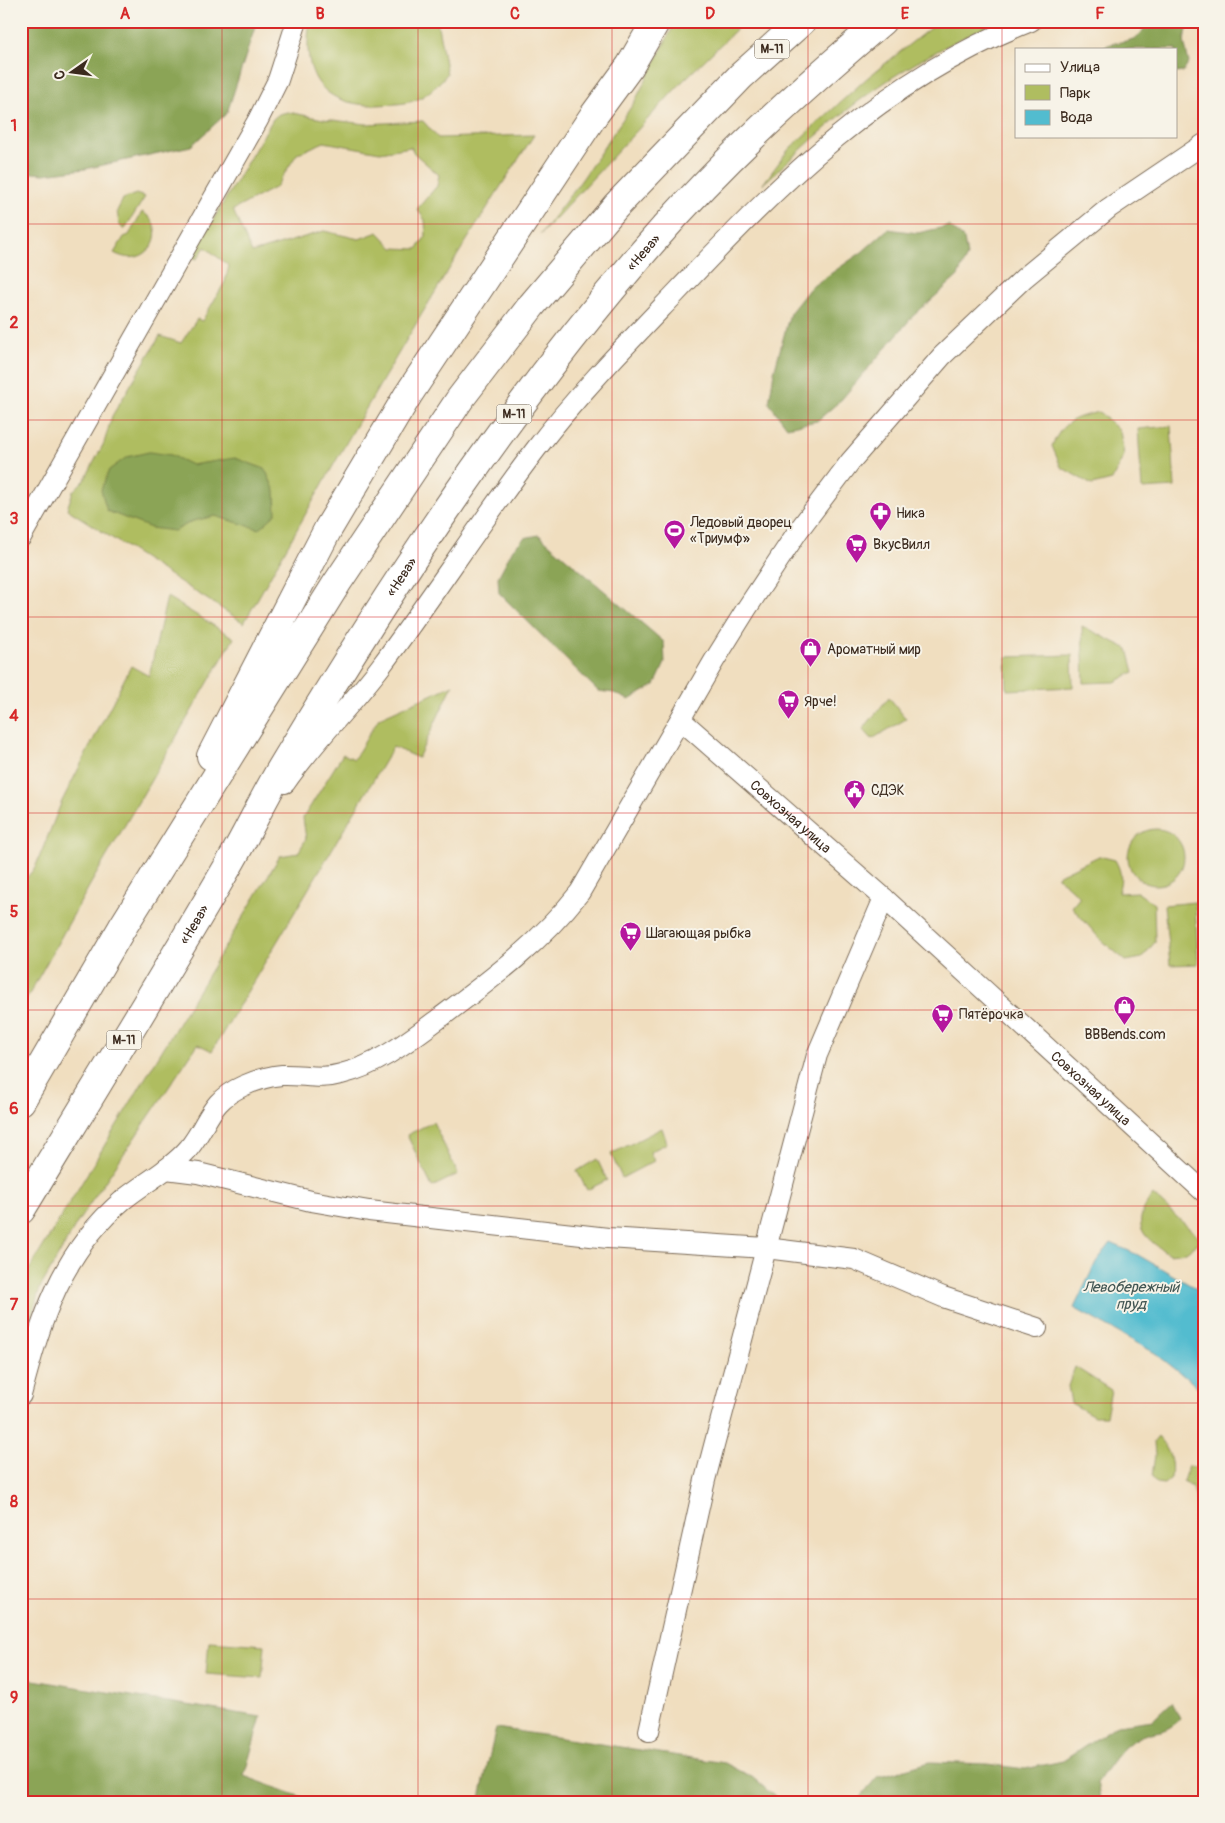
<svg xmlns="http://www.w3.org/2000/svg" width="1225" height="1823" viewBox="0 0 1225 1823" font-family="Pangolin,sans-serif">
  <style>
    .green { fill: #afbd60; stroke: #75743f; fill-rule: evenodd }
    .forest { fill: #8ba456; stroke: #63673a }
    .water { fill: #52bccf; stroke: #467376 }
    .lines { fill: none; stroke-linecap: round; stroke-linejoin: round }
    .minor-casing { stroke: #7a6956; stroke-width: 22 }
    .highway-casing { stroke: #7a6956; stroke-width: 30 }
    .minor { stroke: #fff; stroke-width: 20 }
    .highway { stroke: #fff; stroke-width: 28 }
    .grid { fill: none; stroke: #d62828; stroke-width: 1; stroke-opacity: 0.55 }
    .labels { text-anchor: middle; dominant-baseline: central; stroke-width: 4; stroke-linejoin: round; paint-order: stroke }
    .shield { fill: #f7f3e8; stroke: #73665b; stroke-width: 1 }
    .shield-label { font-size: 12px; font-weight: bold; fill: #3b2a1e }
    .street-label { font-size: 14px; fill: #3b2a1e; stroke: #f7f3e8 }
    .poi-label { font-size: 14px; fill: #3b2a1e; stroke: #f7f3e8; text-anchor: start }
    .water-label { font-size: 15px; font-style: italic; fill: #425653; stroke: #f7f3e8 }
    .neatline { fill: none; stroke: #d62828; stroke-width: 2 }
    .grid-label { font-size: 16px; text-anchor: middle; font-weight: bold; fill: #d62828 }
  </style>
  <rect width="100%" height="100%" fill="#f7f3e8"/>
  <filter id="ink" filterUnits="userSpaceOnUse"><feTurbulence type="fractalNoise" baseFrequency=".02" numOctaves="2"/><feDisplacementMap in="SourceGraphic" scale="10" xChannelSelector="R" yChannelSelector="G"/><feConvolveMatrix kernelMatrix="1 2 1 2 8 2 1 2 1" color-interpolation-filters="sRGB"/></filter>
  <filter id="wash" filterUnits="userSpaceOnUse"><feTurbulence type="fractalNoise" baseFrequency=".0096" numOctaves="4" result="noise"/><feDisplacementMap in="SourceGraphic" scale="20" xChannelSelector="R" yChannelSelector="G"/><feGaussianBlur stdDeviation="1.12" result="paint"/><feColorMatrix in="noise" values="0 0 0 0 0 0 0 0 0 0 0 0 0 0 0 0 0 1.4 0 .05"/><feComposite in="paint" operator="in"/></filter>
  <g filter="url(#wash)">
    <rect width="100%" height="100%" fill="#f0debf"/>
    <path class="green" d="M310 21H437L447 74C440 82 432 91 422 97 409 105 392 104 377 105 321 106 301 75 310 21Z
      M676 21H745L683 81 540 235 583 178 635 101Z
      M939 21H997C961 38 926 56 893 77 846 107 804 147 763 184L789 149 867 78Z
      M288 112 323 119 366 124 423 121 438 138 534 135C430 293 337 458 244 623L67 509 73 491 85 479 104 443 112 416 160 336 181 343 197 319 202 321 225 282 229 266 205 247 197 259 191 257 273 119 279 114ZM324 142 380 152 411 147 414 153 439 175 437 186 417 209 425 220 426 236 417 249 393 248 378 232 359 239 324 231 252 253 233 210 276 187 297 154Z
      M136 194 145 197 124 230 119 224 117 211 123 199Z
      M142 212C172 228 148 272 114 253L124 237 129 235Z
      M1099 412 1120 431 1124 455 1112 480 1092 485 1061 467 1052 446C1063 421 1073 418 1099 412Z
      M1171 426 1175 487 1142 489 1138 429Z
      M167 597 234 638 90 885 21 1009V884L35 868 62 801 131 666 149 676Z
      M1082 626 1128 649 1134 672 1115 682 1084 683Z
      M1072 655 1073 687 1007 690 1006 657Z
      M453 685 418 758 393 747 212 1051 198 1044 77 1223 40 1288 21 1351V1283L280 856 298 853 306 839 303 818 343 754 354 759 379 718Z
      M889 697 906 719 872 739 863 729Z
      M1128 857a28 28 0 1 1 56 0a28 28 0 1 1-56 0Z
      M1099 856 1115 860C1122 872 1122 880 1118 893L1137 892 1154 904 1155 942 1142 958 1126 961 1100 939 1072 907 1080 897 1057 876Z
      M1195 902 1198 964 1170 965 1164 905Z
      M433 1122 458 1174 432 1187 407 1135Z
      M662 1128 667 1143 650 1152 654 1161 622 1178 611 1154Z
      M597 1159 607 1180 587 1190 577 1171Z
      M1153 1195 1202 1240 1186 1252 1169 1254C1141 1236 1130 1225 1153 1195Z
      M1075 1367 1111 1390 1106 1416H1094L1071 1403 1068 1386Z
      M1158 1437C1170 1451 1173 1460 1171 1478L1164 1484 1156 1483 1152 1476 1155 1455 1154 1442Z
      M1188 1466 1196 1467 1204 1472V1502L1202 1506 1196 1505C1196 1493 1194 1486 1183 1481Z
      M209 1641 265 1645 262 1678 206 1674Z"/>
    <path class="forest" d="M21 21H257L227 113 191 146 85 169 44 174 21 172Z
      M1148 21H1196L1187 30 1184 41 1189 63 1183 72 1176 73V49H1100C1121 36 1137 49 1148 21Z
      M949 226 964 239 967 256 958 276 913 316 841 400 817 421 787 427 769 403 774 372 790 313 810 288 862 252 888 229 918 233Z
      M149 452 171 455 192 465 235 458 265 469 275 491 276 514 259 529 215 516 193 521 174 531 151 528 107 511 101 490 109 470 127 457Z
      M539 535 664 642 665 663 655 685 629 700 614 693 598 691 499 593 498 577 513 549 524 538Z
      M21 1678 261 1717 244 1776 315 1802H21Z
      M1172 1702 1180 1718C1166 1735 1157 1729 1139 1737 1121 1745 1108 1768 1097 1783L1101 1802H856L877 1777 930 1762 987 1764 1025 1769 1063 1761 1117 1725 1153 1720Z
      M496 1728 725 1763 752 1777 781 1802H479Z"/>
    <path class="water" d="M1111 1243 1138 1255 1204 1293V1392L1155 1353 1074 1308 1096 1262Z"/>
  </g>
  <g filter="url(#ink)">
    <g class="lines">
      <defs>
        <g id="minor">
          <path d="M21 537 258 120 278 80 297 21"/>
          <path id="s1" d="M681 720 884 898 1204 1192"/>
          <path d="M285 783C314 741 351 706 381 666 434 595 482 520 536 449 577 395 626 345 673 296 782 181 879 81 1031 21"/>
          <path d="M166 1169 198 1173 311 1201 369 1211 608 1238 766 1248 854 1259 943 1297 1037 1328"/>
          <path d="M21 1395C41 1319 61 1253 123 1200 144 1183 171 1169 189 1148 209 1123 209 1101 243 1086 254 1081 270 1076 282 1075 302 1074 321 1080 341 1074 379 1065 411 1039 441 1017 493 978 540 943 580 892L714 661 747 608 798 531 850 462 942 356 1024 278 1109 208 1204 144"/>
          <path d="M649 1731 705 1480 817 1055 884 898"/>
        </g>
        <g id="highway">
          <path d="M211 756 328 529 408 395 594 115 630 66 656 21"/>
          <path d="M21 1101 122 928 337 583 460 399 532 305 616 206 741 76 802 21"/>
          <path id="s2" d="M21 1210C89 1098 158 986 224 873 246 837 263 798 285 762 394 581 512 402 652 242 722 161 801 90 882 21"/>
        </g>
      </defs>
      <use href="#minor" class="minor-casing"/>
      <use href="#highway" class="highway-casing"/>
      <use href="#minor" class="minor"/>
      <use href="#highway" class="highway"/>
    </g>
  </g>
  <path class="grid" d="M222 21V1802M418 21V1802M612 21V1802M808 21V1802M1002 21V1802M21 224H1204M21 420H1204M21 617H1204M21 813H1204M21 1010H1204M21 1206H1204M21 1403H1204M21 1599H1204"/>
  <defs>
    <symbol id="pharmacy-pin" viewBox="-11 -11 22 30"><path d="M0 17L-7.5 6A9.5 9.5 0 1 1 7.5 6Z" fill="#b5179e" stroke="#f7f3e8"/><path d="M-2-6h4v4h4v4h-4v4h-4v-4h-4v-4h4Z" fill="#fff"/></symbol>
    <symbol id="stadium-pin" viewBox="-11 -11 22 30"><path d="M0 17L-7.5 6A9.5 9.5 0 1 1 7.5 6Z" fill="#b5179e" stroke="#f7f3e8"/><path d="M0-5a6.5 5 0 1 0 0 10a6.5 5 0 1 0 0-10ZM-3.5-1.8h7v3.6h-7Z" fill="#fff"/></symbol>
    <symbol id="supermarket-pin" viewBox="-11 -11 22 30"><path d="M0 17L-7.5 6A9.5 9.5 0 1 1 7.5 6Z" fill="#b5179e" stroke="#f7f3e8"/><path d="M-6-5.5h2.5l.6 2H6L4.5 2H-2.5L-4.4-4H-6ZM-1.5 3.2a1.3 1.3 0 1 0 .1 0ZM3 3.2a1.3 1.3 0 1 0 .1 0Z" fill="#fff"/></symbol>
    <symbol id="shop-pin" viewBox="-11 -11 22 30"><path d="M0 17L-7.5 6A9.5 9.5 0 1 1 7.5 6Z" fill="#b5179e" stroke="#f7f3e8"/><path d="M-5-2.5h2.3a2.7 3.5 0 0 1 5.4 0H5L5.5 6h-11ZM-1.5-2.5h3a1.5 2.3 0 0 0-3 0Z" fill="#fff"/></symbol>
    <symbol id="civic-pin" viewBox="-11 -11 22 30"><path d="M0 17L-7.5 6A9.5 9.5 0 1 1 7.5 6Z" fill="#b5179e" stroke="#f7f3e8"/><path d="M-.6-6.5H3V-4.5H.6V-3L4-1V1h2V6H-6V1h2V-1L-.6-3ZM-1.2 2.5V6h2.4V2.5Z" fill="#fff"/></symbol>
  </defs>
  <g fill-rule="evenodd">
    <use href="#pharmacy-pin" x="868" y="500" width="25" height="34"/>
    <use href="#stadium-pin" x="662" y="518" width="25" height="34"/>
    <use href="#supermarket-pin" x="844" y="532" width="25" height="34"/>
    <use href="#shop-pin" x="798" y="636" width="25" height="34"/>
    <use href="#supermarket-pin" x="776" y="688" width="25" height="34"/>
    <use href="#civic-pin" x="842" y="778" width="25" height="34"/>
    <use href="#supermarket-pin" x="618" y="920" width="25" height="34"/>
    <use href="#shop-pin" x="1112" y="994" width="25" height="34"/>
    <use href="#supermarket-pin" x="930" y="1002" width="25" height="34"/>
  </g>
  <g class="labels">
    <g class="shield">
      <rect x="754.5" y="39.5" width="35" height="19" rx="4"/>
      <rect x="496.5" y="404.5" width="35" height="19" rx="4"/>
      <rect x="106.5" y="1030.5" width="35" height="19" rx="4"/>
    </g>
    <g class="shield-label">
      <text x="772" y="49">М-11</text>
      <text x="514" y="414">М-11</text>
      <text x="124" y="1040">М-11</text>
    </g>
    <g class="street-label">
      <text stroke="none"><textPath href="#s2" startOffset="1144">«Нева»</textPath></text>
      <text stroke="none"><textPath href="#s2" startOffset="739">«Нева»</textPath></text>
      <text stroke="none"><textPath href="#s1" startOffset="146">Совхозная улица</textPath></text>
      <text stroke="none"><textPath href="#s2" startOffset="334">«Нева»</textPath></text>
      <text stroke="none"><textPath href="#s1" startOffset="551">Совхозная улица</textPath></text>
    </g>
    <g class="poi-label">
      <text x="896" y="513">Ника</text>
      <text x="690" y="522">Ледовый дворец<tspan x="690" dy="16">«Триумф»</tspan></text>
      <text x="873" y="544">ВкусВилл</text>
      <text x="827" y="649">Ароматный мир</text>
      <text x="804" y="701">Ярче!</text>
      <text x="871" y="790">СДЭК</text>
      <text x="646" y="933">Шагающая рыбка</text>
      <text x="959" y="1014">Пятёрочка</text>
      <text x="1125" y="1034" text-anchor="middle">BBBends.com</text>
    </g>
    <g class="water-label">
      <text x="1131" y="1287">Левобережный<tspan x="1131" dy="17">пруд</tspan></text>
    </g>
  </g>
  <rect width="1225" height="1823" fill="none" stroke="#f7f3e8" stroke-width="55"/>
  <rect x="1015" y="48" width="162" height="90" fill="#f7f3e8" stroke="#aca397"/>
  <rect x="1025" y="64" width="25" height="8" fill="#ffffff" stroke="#aca397"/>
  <text x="1060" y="72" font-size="15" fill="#3b2a1e">Улица</text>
  <rect x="1025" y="85" width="25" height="15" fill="#afbd60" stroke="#aca397"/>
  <text x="1060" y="98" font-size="15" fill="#3b2a1e">Парк</text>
  <rect x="1025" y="110" width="25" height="15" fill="#52bccf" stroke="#aca397"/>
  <text x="1060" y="122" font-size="15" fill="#3b2a1e">Вода</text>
  <g transform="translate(72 72) rotate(256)" stroke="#f7f3e8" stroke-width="4" paint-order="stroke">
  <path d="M0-4L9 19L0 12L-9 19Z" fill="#3b2a1e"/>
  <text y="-8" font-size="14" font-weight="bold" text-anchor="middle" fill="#3b2a1e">С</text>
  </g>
  <rect x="28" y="28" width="1170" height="1768" class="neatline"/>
  <g class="grid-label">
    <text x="125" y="19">A</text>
    <text x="320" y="19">B</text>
    <text x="515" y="19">C</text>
    <text x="710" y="19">D</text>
    <text x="905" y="19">E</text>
    <text x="1100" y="19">F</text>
    <text x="14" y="131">1</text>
    <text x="14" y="328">2</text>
    <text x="14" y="524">3</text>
    <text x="14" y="721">4</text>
    <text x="14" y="917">5</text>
    <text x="14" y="1114">6</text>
    <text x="14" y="1310">7</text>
    <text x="14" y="1507">8</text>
    <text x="14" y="1703">9</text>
  </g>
</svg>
